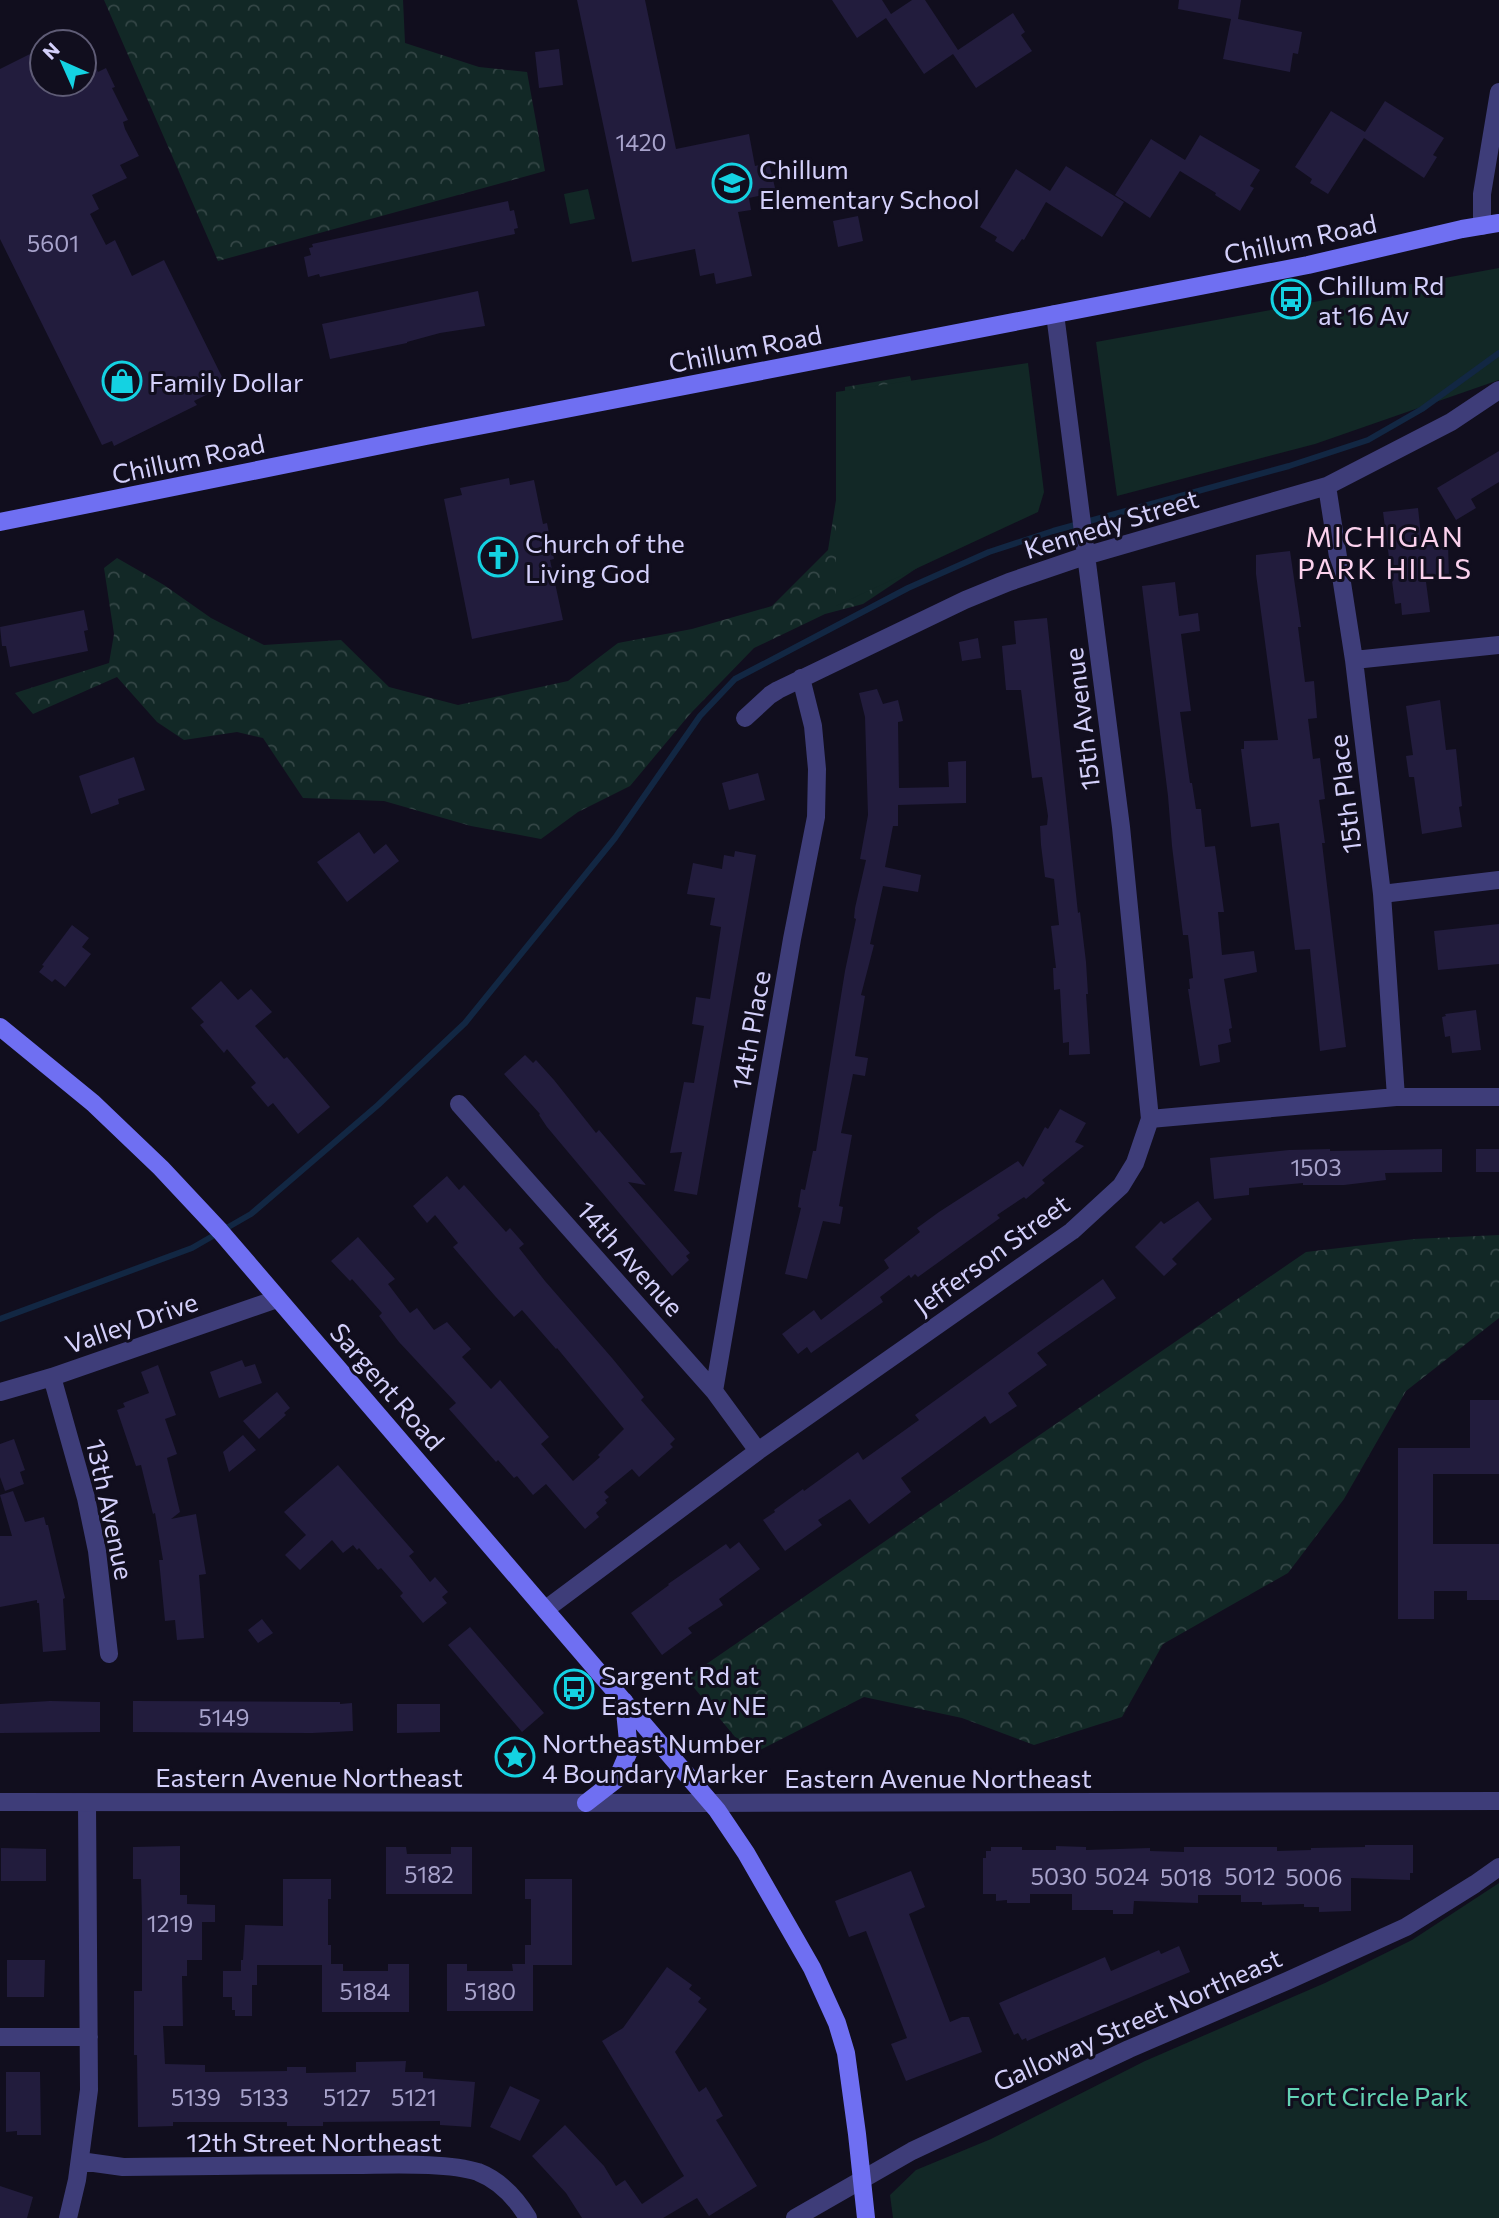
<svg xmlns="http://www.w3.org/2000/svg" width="1499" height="2218" viewBox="0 0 1499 2218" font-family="Commissioner,sans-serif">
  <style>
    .forest { fill: url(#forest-crowns) }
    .park { fill: #122826 }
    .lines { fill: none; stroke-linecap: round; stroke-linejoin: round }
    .stream { stroke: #122743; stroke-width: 6 }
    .building { fill: #221c3d }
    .minor { stroke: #3e3d79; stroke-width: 18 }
    .tertiary { stroke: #3e3d79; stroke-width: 18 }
    .secondary { stroke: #6f6ff2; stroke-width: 18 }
    .labels { text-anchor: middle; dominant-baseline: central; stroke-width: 6; stroke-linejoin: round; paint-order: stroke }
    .number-label { font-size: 23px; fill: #a8a3cc }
    .poi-label { font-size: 26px; fill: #d4d0fb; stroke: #110e1e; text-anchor: start }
    .street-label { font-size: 26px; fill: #d4d0fb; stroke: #110e1e }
    .park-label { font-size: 26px; fill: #63d3b5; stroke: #110e1e }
    .neighbourhood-label { font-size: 28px; letter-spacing: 2px; fill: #fbd1ed; stroke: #110e1e }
  </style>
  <defs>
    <pattern id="forest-crowns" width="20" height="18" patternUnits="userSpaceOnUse" patternTransform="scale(1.75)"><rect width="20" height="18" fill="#122826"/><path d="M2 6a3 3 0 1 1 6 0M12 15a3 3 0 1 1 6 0" fill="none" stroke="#344646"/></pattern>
  </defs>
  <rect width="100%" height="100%" fill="#110e1e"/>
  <path class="forest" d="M104 0H403L405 43 479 67 527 72 545 171 218 261Z
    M910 376 953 544 863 604 825 614 754 648 690 714 630 786 578 812 541 839 471 826 384 801 303 798 263 738 237 732 184 740 157 722 117 677 33 714 15 693 109 663 114 634 104 568 117 558 164 585 211 618 264 645 341 640 389 687 458 705 568 681 618 643 692 629 772 606 828 550 846 438 845 387Z
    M1499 1235V1318L1406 1391 1344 1499 1288 1573 1163 1644 1122 1717 1034 1745 962 1718 864 1697 750 1755 686 1678 1306 1252 1414 1239Z"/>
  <path class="park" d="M588 189 595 219 570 224 564 194Z
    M1499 268V380L1315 444 1117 496 1096 342Z
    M1028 363 1044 492 1038 512 836 606V392Z
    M1499 1883V2218H893L890 2195 916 2170 991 2139 1145 2061 1325 1983 1412 1940Z"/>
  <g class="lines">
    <path class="stream" d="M0 1319 192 1248 251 1214 378 1105 465 1023 615 838 700 716 735 679 908 588 989 552 1053 531 1289 466 1368 440 1422 409 1499 353"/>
  </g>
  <path class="building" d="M577 0H645L676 149 749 134 755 166 769 163 776 192 749 198 751 210 738 212 752 276 716 284 714 273 700 276 695 249 632 262Z
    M832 0H882L891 14 912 0H925L958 50 1013 13 1025 32 1021 35 1032 51 976 88 953 54 924 74 886 18 857 38Z
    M1179 0H1241L1238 19 1302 32 1298 54 1293 53 1290 72 1223 59 1231 19 1178 9Z
    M84 44 98 72 106 68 115 87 112 88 128 120 123 122 125 129 139 156 120 165 127 178 92 195 99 209 90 214 106 245 115 240 132 276 164 260 226 385 194 401 197 405 114 446 112 441 102 445 0 239V69L42 48V84H84Z
    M559 49 563 85 539 88 535 52Z
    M1385 101 1444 138 1433 155 1437 157 1424 178 1364 138 1328 194 1310 183 1312 179 1295 167 1331 111 1365 132Z
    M1200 135 1260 170 1250 186 1254 188 1240 211 1215 195 1216 193 1180 171 1150 218 1115 195 1151 139 1185 160Z
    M1066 166 1124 202 1102 237 1046 202 1024 240 1022 239 1013 252 995 241 997 237 980 227 1016 169 1050 191Z
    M508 201 510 211 514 210 518 228 514 229 515 234 320 277 319 274 308 277 304 257 311 255 309 248 313 247 312 244Z
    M858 216 863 241 838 247 833 221Z
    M478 291 485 326 440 333 407 342V343L330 359 322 324Z
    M1499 451V482L1471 499 1476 508 1456 520 1437 488Z
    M509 478 510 485 534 480 543 524 547 523 554 559 550 560 563 620 472 639 444 499 462 495 460 488Z
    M1418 508 1422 544H1448L1449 577 1426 582 1430 612 1402 615 1401 603 1395 604 1383 512Z
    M1290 551 1301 627H1298L1305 682 1314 681 1317 718 1308 719 1313 759 1320 758 1325 799 1319 800 1325 843H1322L1346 1047 1320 1051 1310 949 1295 950 1279 823 1251 827 1241 749H1244V741L1278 740 1256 574V555Z
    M1175 582 1179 616 1198 613 1200 631 1181 634 1191 711 1180 712 1190 783H1192L1196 809H1201L1205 847 1215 846 1224 912H1218L1222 955 1254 951 1257 972 1224 979 1232 1028 1229 1029 1231 1042 1218 1045 1220 1062 1200 1066 1188 989H1190L1189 979 1193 978 1188 935H1183L1172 846 1168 796 1142 586Z
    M84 610 88 630 84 631 88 651 10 667 6 646H2L0 627Z
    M1047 618 1078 913 1080 912 1086 962 1088 994H1086L1090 1054 1069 1055V1042L1063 1043 1060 989 1054 990 1053 968H1056L1051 926 1059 925 1054 879 1045 877 1041 845 1040 826 1047 825 1048 816 1042 777 1032 778 1021 690H1006L1002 646 1016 644 1014 621Z
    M978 638 981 658 962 661 959 642Z
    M877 689 883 704 898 700 903 721 898 722 899 788 949 787 948 762 966 761V803L898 805V826H893L885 867 921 875 918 892 883 886 870 944 874 945 861 995 865 996 855 1056 868 1058 865 1076 853 1074 841 1133 852 1135 839 1206 843 1207 840 1224 823 1221 807 1279 785 1274 801 1208 798 1207 801 1189 805 1190 813 1151H816L845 971 856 919 854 918 855 908 866 860 860 859 868 815 865 717 859 693Z
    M1440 700 1446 750 1456 749 1462 806 1459 807 1462 827 1422 834 1414 777H1409L1406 756 1413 755 1406 706Z
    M134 757 145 790 118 799 119 804 91 814 79 776Z
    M758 773 765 800 729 810 722 783Z
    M359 832 374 854 386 844 399 861 347 902 317 862Z
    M735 851 756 855 697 1195 674 1191 682 1152 670 1153 684 1082 694 1083 704 1026 692 1024 696 997 710 999 721 927 710 925 715 898 687 894 693 863 722 869 724 855 734 857Z
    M1499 924V964L1438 970 1434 931Z
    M72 925 89 938 82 947 91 954 65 987 55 979 52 982 39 972 44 966 42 965Z
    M221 981 238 1000 251 989 272 1012 255 1026 284 1059 287 1057 330 1107 298 1134 273 1103 268 1107 251 1087 256 1083 227 1049 224 1053 200 1025 204 1022 191 1008Z
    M1476 1010 1481 1050 1452 1053 1450 1036 1445 1037 1442 1017 1446 1016 1445 1014Z
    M525 1055 533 1063 536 1060 554 1080 596 1133 599 1130 646 1185 628 1182 690 1253 686 1256 689 1260 672 1276 547 1127 539 1115 540 1114 504 1074Z
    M1060 1109 1086 1123 1075 1142 1084 1146 1042 1180 1045 1183 1026 1199 1024 1197 997 1215 1000 1218 918 1277 915 1274 911 1278 909 1275 880 1297 883 1302 811 1353 807 1347 798 1354 782 1334 814 1310 821 1320 889 1268 884 1260 920 1232 917 1228 939 1212 1018 1161 1023 1167 1045 1127 1048 1129Z
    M1330 1149V1151L1442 1149V1172L1385 1173 1386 1180 1344 1185H1303V1183L1249 1188V1195L1214 1199 1210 1158 1289 1150Z
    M1476 1149H1499V1172H1476Z
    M447 1176 459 1190 464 1185 506 1232 510 1228 524 1244 519 1248 545 1281 612 1358 644 1397 641 1400 675 1439 670 1444 673 1447 639 1477 632 1469 604 1492 609 1497 605 1500 607 1503 596 1513 599 1517 585 1529 546 1484 533 1495 517 1476 514 1478 498 1460 496 1462 449 1409 456 1403 399 1342 379 1316 382 1313 352 1279 350 1281 331 1261 358 1237 395 1279 388 1284 410 1313 417 1308 434 1330 447 1322 471 1349 462 1357 491 1389 500 1380 549 1437 541 1444 573 1481 600 1457 598 1455 624 1429 557 1348 556 1349 522 1310 514 1317 495 1296 453 1247 458 1243 435 1215 427 1223 413 1206Z
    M1198 1201 1212 1219 1172 1259 1177 1264 1164 1276 1135 1247 1161 1221 1164 1224Z
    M1103 1279 1116 1298 1037 1353 1047 1365 1008 1393 1017 1406 990 1424 985 1416 901 1478 911 1492 869 1524 850 1499 818 1520 822 1525 785 1551 763 1520 775 1512 774 1510 803 1489 804 1491 858 1452 863 1460 919 1420 915 1415Z
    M242 1360 245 1367 255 1364 262 1383 219 1398 210 1372Z
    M158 1365 176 1415 165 1419 177 1454 167 1458 180 1512 171 1519 196 1514 206 1574 199 1575 204 1638 177 1640 175 1620 165 1621 159 1560H163L155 1513 153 1514 141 1465 136 1466 117 1410 125 1407 123 1403 149 1393 141 1372Z
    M277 1392 290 1408 284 1413 286 1415 259 1439 243 1421Z
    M1470 1400H1499V1474H1433V1544H1499V1600H1467V1591H1434V1619H1398V1448H1470Z
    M243 1435 256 1450 229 1472 223 1452Z
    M14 1439 25 1470 20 1472 24 1484 5 1491 0 1477V1444Z
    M338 1465 414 1552 409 1556 430 1582 435 1577 448 1592 442 1597 447 1603 423 1623 400 1596 403 1593 381 1568 378 1570 359 1548 357 1550 353 1545 343 1553 332 1540 300 1570 285 1555 306 1535 284 1512Z
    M13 1491 25 1522 44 1517 46 1525H48L65 1598 63 1599 66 1650 43 1652 39 1603H37V1600L0 1607V1536H12L0 1495Z
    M739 1542 760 1569 719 1599 723 1605 688 1628 692 1633 662 1655 631 1613 669 1585 668 1584 726 1544 730 1549Z
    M262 1619 273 1633 258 1643 248 1630Z
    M470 1627 544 1713 522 1732 448 1645Z
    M50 1701 100 1702V1732L0 1733V1704Z
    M133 1701 340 1702V1704L352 1703 353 1731 312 1733 133 1732Z
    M397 1704H440V1732L397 1733Z
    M1365 1845H1413V1873H1410V1880L1351 1878V1911L1319 1912V1907H1304V1904L1262 1905V1902H1241V1895H1198V1903L1134 1901 1133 1914H1113V1910H1072V1894H1030V1903H1007V1900L996 1901V1894H983V1858H986V1851H991V1847H1022V1850H1056V1846L1086 1847V1850L1150 1848V1851L1184 1852V1847H1277V1851L1311 1850V1848L1365 1847Z
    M180 1846V1895H187V1904L215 1905V1922H202V1960H187V1976H182L183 2026H163L165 2064 205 2065V2072L287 2071V2067H306V2073L356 2072V2062L406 2061 405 2072H423V2078L475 2082 471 2127 440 2125V2121L323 2122V2126H287V2122H173V2126L138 2127 137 2055H134V1991H142V1917L141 1879H133V1847Z
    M386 1847H406L407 1854H451V1847H472V1894H386Z
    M1 1848 46 1849V1881H1Z
    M911 1871 925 1907 909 1914 950 2022 962 2017H969L982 2052 906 2081 891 2044 907 2038 884 1978 866 1931 849 1937 835 1901Z
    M283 1879H331V1899H328V1945H331V1964H343V1971H388V1964H409V2012H322V1965H257V1985H252V2016H235V2010H232V1997H223V1971H241V1960H243L245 1925 283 1926Z
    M525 1879H572V1965H533V2011H447V1964H467V1971H513L512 1964H525V1945H531V1899H525Z
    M1179 1946 1190 1972 1027 2041 1026 2038 1022 2040 1018 2033 1014 2035 999 2003 1105 1957 1111 1971 1159 1950 1161 1954Z
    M7 1960H45L44 1997H7Z
    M667 1967 692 1985 689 1989 701 1998 698 2002 707 2009 675 2052 699 2092 706 2087 723 2116 716 2120 757 2186 709 2216 697 2198 663 2218H582L566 2193 532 2156 565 2125 604 2166 616 2186 625 2180 642 2204 684 2176 602 2041 623 2028Z
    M6 2072H40L41 2135H17V2131L6 2132Z
    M510 2086 540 2100 520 2141 490 2127Z
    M0 2186 33 2197 27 2218H0Z"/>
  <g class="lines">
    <path class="minor" d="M1327 486 1354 660 1382 894 1396 1097
      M1354 660 1499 645
      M745 718 770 695 778 690 965 600 1009 582 1085 556 1327 486 1451 422 1499 390
      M1382 894 1499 880
      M459 1104 714 1391 758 1451
      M1150 1119 1396 1097H1499
      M52 1377 86 1498 97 1551 109 1654
      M714 1391 792 939 816 817 817 769 813 726 801 678
      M0 1392 52 1377 277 1299
      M546 1609 758 1451 1072 1231 1121 1186 1135 1163 1150 1119 1121 827 1055 314
      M711 1803 1499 1801
      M0 2037H89
      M80 2161 123 2167C200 2166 278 2165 355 2165 388 2165 447 2162 478 2172 501 2181 516 2198 528 2218
      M68 2218 77 2180 89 2090 87 1803
      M795 2218 912 2151 1129 2049 1287 1981 1406 1927 1475 1884 1499 1867"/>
    <path class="tertiary" d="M1482 226V194L1499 92
      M0 1802 711 1803"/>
    <path class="secondary" d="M0 522 426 436 1308 265 1462 229 1499 223
      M0 1027 93 1103 161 1168 220 1231 717 1810 746 1853 812 1968 837 2023 846 2053 857 2134 866 2218
      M586 1803 617 1779 629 1751 624 1701"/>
  </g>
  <defs>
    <symbol id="school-ring" viewBox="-11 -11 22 22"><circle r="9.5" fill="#110e1e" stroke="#14d2e2" stroke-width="1.5"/><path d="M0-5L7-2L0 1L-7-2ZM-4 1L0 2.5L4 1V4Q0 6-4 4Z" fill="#14d2e2"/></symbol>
    <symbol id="bus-ring" viewBox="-11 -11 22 22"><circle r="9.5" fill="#110e1e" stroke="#14d2e2" stroke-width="1.5"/><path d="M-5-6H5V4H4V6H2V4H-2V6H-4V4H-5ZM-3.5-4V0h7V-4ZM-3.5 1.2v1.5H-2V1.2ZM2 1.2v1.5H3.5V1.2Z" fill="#14d2e2"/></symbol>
    <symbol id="shop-ring" viewBox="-11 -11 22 22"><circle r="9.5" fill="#110e1e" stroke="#14d2e2" stroke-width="1.5"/><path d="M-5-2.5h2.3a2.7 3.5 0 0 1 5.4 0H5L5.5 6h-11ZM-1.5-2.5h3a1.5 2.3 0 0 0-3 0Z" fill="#14d2e2"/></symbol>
    <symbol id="church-ring" viewBox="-11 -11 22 22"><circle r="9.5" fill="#110e1e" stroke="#14d2e2" stroke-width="1.5"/><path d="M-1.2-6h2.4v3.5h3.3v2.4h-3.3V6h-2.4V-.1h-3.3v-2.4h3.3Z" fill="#14d2e2"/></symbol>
    <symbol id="sight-ring" viewBox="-11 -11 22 22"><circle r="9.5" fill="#110e1e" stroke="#14d2e2" stroke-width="1.5"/><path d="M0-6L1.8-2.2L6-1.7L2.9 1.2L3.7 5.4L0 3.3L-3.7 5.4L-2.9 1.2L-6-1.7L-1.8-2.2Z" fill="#14d2e2"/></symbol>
  </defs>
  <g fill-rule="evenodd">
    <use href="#school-ring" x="710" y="161" width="44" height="44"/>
    <use href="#bus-ring" x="1269" y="277" width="44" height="44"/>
    <use href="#shop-ring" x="100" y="359" width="44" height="44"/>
    <use href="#church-ring" x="476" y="535" width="44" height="44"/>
    <use href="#bus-ring" x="552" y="1667" width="44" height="44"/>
    <use href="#sight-ring" x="493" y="1735" width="44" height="44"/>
  </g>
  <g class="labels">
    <g class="number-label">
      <text x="641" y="142">1420</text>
      <text x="53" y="243">5601</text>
      <text x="1316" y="1167">1503</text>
      <text x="224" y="1717">5149</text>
      <text x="429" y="1874">5182</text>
      <text x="1059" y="1876">5030</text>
      <text x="1122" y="1876">5024</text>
      <text x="1250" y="1876">5012</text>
      <text x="1186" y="1877">5018</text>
      <text x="1314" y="1877">5006</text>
      <text x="170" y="1923">1219</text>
      <text x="365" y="1991">5184</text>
      <text x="490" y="1991">5180</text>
      <text x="196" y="2097">5139</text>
      <text x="264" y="2097">5133</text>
      <text x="347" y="2097">5127</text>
      <text x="414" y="2097">5121</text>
    </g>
    <g class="poi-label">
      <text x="759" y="168">Chillum<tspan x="759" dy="30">Elementary School</tspan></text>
      <text x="1318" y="284">Chillum Rd<tspan x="1318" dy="30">at 16 Av</tspan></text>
      <text x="149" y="381">Family Dollar</text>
      <text x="525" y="542">Church of the<tspan x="525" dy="30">Living God</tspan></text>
      <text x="601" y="1674">Sargent Rd at<tspan x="601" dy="30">Eastern Av NE</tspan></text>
      <text x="542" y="1742">Northeast Number<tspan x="542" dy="30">4 Boundary Marker</tspan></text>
    </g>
    <g class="street-label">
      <text transform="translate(1300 238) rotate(-12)">Chillum Road</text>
      <text transform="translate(745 348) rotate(-11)">Chillum Road</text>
      <text transform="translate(188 458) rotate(-12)">Chillum Road</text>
      <text transform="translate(1111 523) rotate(-17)">Kennedy Street</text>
      <text transform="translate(1081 719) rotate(-97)">15th Avenue</text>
      <text transform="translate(1344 794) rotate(-97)">15th Place</text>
      <text transform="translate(750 1030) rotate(-80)">14th Place</text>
      <text transform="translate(991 1254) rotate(-36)">Jefferson Street</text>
      <text transform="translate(631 1258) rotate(48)">14th Avenue</text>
      <text transform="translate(131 1322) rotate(-19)">Valley Drive</text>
      <text transform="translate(388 1386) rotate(49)">Sargent Road</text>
      <text transform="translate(111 1509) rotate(78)">13th Avenue</text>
      <text x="309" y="1776">Eastern Avenue Northeast</text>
      <text x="938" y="1777">Eastern Avenue Northeast</text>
      <text transform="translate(1137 2019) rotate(-24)">Galloway Street Northeast</text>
      <text x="314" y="2141">12th Street Northeast</text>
    </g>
    <g class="park-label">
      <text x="1377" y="2095">Fort Circle Park</text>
    </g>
    <g class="neighbourhood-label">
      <text x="1385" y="536">MICHIGAN<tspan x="1385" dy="32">PARK HILLS</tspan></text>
    </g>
  </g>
  <g transform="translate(63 63) rotate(315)"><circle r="33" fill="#110e1e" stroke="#5f5c76" stroke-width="2"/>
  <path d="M0-5L12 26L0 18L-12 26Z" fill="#14d2e2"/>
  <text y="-10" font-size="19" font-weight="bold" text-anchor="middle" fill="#d4d0fb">N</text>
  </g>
</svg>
